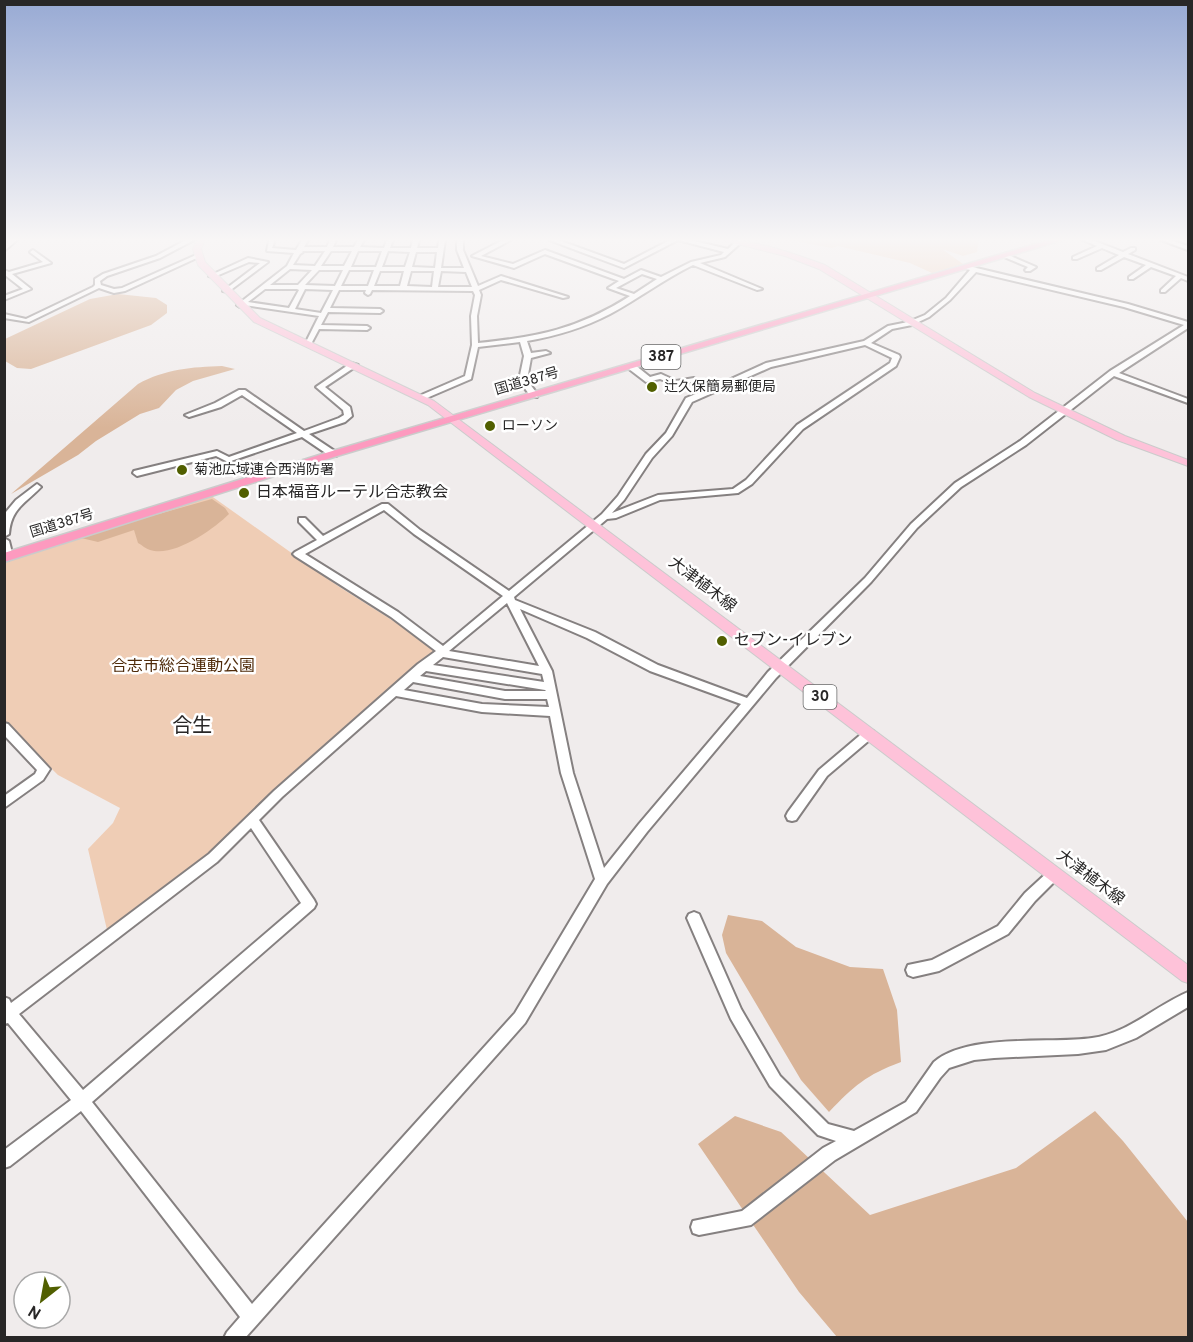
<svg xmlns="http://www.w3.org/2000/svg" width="1193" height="1342" viewBox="0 0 1193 1342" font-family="Overpass,'Noto Sans JP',sans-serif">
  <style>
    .green { fill: #efcdb5 }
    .forest { fill: #d9b498 }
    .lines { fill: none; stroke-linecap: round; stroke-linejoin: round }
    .minor-casing { stroke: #858080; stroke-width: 4 }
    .major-casing { stroke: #cbcbcb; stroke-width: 2 }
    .highway-casing { stroke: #cbcbcb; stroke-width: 3 }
    .minor { fill: #fff; fill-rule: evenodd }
    .major { fill: #fec2d9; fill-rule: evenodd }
    .highway { fill: #fd9abf; fill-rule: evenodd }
    .poi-dot { fill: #515f00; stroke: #fff; stroke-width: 2 }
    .labels { text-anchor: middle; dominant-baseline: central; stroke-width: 5; stroke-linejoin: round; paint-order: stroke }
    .far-street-label { font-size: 14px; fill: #282727; stroke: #fff }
    .far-poi-label { font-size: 14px; fill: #282727; stroke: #fff; text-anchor: start }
    .shield { fill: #fff; stroke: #686868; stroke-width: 1.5 }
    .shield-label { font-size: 15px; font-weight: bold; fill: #282727 }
    .poi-label { font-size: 16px; fill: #282727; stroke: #fff; text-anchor: start }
    .street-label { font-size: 16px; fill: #282727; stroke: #fff }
    .park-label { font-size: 16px; fill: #4f2b0a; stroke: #fff }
    .quarter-label { font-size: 20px; fill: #282727; stroke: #fff }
  </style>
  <rect width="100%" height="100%" fill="#f0ecec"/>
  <path class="green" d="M789 240H979L977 252 963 256 942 249 963 264 932 273 910 263 838 246 832 248Z
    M210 495 338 586 438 649 275 792 209 856 108 934 88 849 113 823 120 808 58 775 5 723 4 562Z"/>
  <path class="forest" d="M118 294 156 298 167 305V313L151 325 31 369 17 368 5 361V339L90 299Z
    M222 366 235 369 193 381 176 390 159 408 140 414 96 441 78 455 11 494 138 384C165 369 192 367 222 366Z
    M212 499 225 508 229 514C214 529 173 558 150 550 146 549 142 545 138 543L134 530 98 542 77 537Z
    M728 915 762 921 796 947 850 967 883 969 897 1010 901 1062C866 1075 854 1086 829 1112L801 1080 726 953 722 935Z
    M1095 1111 1123 1141 1188 1222V1337H837L799 1292 698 1144 735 1116 781 1132 870 1215 1016 1168Z"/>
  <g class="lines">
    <defs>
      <path id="minor" d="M10 240H17L4 251V245Z
        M186 240H194L160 258 107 276 100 281 101 285 114 289 122 288 196 255 201 256 125 291 114 293 99 288 29 322 4 318V314L26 319 93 287 95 285V279L103 274 156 256Z
        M269 240H275L272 248 296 250 302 240H308L304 247H327L330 240H336L333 247H354L358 240H364L360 247 384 248 387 240H393L390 248H411L413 240H419L417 248H438L439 240H445L441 268H464L457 250V240H463V250L478 286 501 276 568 297 563 298 501 280 479 290 481 295 477 316 478 343C538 337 578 329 630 296L608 288 619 281 545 254 514 268 472 256 503 240H511L481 256 513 264 545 250 624 279 641 270 661 277 691 262 721 255 724 252 678 240H690L728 249 737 240H744L725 257 700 263 762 289 757 290 693 265C664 279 638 299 610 314 583 328 556 336 527 341L531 353 546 351 550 353 531 358 527 380 538 395 537 397H531L519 380 524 356 520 342 478 347 471 379 422 400 418 398 419 396 465 376 472 345 471 316 475 295 473 291 372 290 370 294 368 295 365 293 366 290H339L330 308 380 309 383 311 380 313 328 312 321 325 367 326 370 328 367 330 319 329 311 344 308 346 305 344 319 316 244 305 240 307 237 305 287 266 294 253 267 251ZM302 251H325L315 266 293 265 300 254 303 252ZM331 251H352L344 266H321ZM358 251H382L376 267H351ZM388 251 410 252 405 267H382ZM416 252H437L435 268 412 267ZM290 269 312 270 298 285H270ZM319 270H343L335 286 305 285ZM349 270H374L368 286H341ZM380 271H404L400 286H374ZM411 271H434L432 287 407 286ZM441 271 466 272 472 287H438ZM642 274 657 279 634 294 616 288ZM265 289H297L299 290 289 308 248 302ZM305 289 333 290 321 313 295 309Z
        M549 240H558L624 264 670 240H678L624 268Z
        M1083 240H1092L1123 252 1131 248H1135V250L1128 254 1188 277V281L1181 278 1165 292H1161V290L1176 276 1151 267 1133 279H1129V277L1146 265 1124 257 1101 270H1097V268L1119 255 1102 248 1077 259H1073V257L1097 246Z
        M1161 240H1170L1188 246V250Z
        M33 250 51 263 12 274 31 289 4 300V296L23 289 5 275 4 270 9 272 43 262 31 253 30 252Z
        M1004 255H1008L1036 267 1030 271H1026L1025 270 1028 267 1004 257Z
        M248 258 268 262 228 292 223 291 260 263 249 262 214 277 209 276Z
        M968 266 1128 304 1188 322V328L1119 373 1188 399V403L1114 376 1026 445 961 487 917 528 871 582 776 678 647 832 607 884 525 1023 245 1338H224L227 1332 240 1317 81 1111 10 1166 4 1168V1150L71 1100 8 1023 4 1024V997L9 999 11 1003 209 854 274 791 418 664 436 651 391 617 295 556 293 554 295 552 317 540 299 522V518H305L323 536 382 504H388L420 530 509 591 602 514 618 496 646 454 666 433 686 398 703 391 690 382 675 385 660 379 646 382 629 369V365H635L650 377 661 374 676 381 694 378 709 389 766 363 864 341 888 326 908 322 925 315 946 298 970 270 965 268ZM976 272 1124 307 1184 325 1110 371 1020 441 955 483 911 524 865 578 768 672 747 698 658 665 595 632 515 600 514 597 607 519 616 518 660 500 738 493 752 484 803 429 896 366 900 357 899 355 871 343 892 329 912 325 929 317 950 300ZM865 345 892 358 890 363 797 425 746 480 733 489 658 495 612 513 624 500 652 458 672 436 692 402 771 367ZM384 510 414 534 503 596 443 646 398 612 305 554ZM507 603 539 666 449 651ZM520 609 587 638 650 671 741 704 639 824 604 868 573 773 552 671ZM443 657 542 674 544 682 433 665ZM426 671 545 690 546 691H505L420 676ZM413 682 505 699H547L549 707 482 704 404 690ZM396 696 482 712 550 716 561 773 595 879 515 1013 252 1304 92 1102 314 908 316 904 314 900 259 820 282 797ZM251 828 301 903 83 1090 19 1014 217 862Z
        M351 363 358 365 325 387 350 407 352 416 345 422 309 434 336 452V456H330L302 437 228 462 216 456 137 476 133 473 134 471 217 451 229 457 297 433 242 395 221 407 189 417 185 415 215 403 239 390H245L304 431 339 418 344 415 343 410 316 387Z
        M37 484 41 487C25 504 11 508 9 534L4 537 6 512 16 500Z
        M4 538 9 541 13 557 8 560 4 559Z
        M4 723 8 724 50 769 43 780 4 808V796L35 774 37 770 4 735Z
        M869 730 873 731 875 734 873 737 827 776 796 820 792 821 788 820 786 816 788 812 819 770 865 731Z
        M1054 868 1058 870 1060 874 1058 878 1035 901 1008 934 939 971 913 977 908 975 906 970 908 965 932 960 998 926 1025 893 1050 870Z
        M694 912 699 914 741 1009 780 1076 828 1124 854 1131 906 1102 934 1062C968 1033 1048 1044 1092 1038 1129 1033 1155 1006 1188 992V1007L1136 1038 1106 1050 1078 1054 994 1058 974 1060 949 1068 940 1078 916 1112 835 1160 751 1225 699 1235 693 1233 691 1227 693 1221 742 1211 823 1148 836 1141 818 1135 770 1086 731 1019 687 918 689 914Z"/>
      <path id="major" d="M197 240H205L201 249 205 262 260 318 434 401 1188 965V983L1182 981 428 405 254 322 198 265 193 249Z
        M722 240C757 240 792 253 825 265L1035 393 1125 436 1188 460V466L1117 440 1029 397 819 269 785 256Z"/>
      <path id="highway" d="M1049 240H1063L337 456 4 562V553L329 452Z"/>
    </defs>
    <use href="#minor" class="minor-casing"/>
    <use href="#major" class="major-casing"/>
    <use href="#highway" class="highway-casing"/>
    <use href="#minor" class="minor"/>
    <use href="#major" class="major"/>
    <use href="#highway" class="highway"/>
  </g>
  <linearGradient id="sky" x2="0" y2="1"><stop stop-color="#98aad4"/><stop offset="0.56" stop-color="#f8f6f6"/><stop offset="1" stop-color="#f8f6f6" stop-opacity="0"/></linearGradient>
  <rect width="1193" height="428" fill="url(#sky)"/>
  <g class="poi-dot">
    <circle cx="652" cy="387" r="6"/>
    <circle cx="490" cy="426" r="6"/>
    <circle cx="182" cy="470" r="6"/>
    <circle cx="244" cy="493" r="6"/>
    <circle cx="722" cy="641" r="6"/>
  </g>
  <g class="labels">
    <g class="far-street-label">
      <text transform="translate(527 382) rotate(-16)">国道387号</text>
      <text transform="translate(62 524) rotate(-17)">国道387号</text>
    </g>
    <g class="far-poi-label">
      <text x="664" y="387">辻久保簡易郵便局</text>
      <text x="502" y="426">ローソン</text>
      <text x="194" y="470">菊池広域連合西消防署</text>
    </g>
    <g class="shield">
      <rect x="641.5" y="345" width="39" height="24" rx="4.5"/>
      <rect x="803.5" y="685" width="33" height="24" rx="4.5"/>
    </g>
    <g class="shield-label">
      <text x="661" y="357">387</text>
      <text x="820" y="697">30</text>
    </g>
    <g class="poi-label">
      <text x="256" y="493">日本福音ルーテル合志教会</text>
      <text x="734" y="641">セブン-イレブン</text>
    </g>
    <g class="street-label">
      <text transform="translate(702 585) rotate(37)">大津植木線</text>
      <text transform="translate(1090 878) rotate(37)">大津植木線</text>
    </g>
    <g class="park-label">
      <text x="183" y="667">合志市総合運動公園</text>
    </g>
    <g class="quarter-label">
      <text x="192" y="727">合生</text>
    </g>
  </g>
  <rect width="1193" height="1342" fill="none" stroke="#282727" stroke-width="12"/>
  <g transform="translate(42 1300) rotate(211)"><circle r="28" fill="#ffffff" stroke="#a9a9a9" stroke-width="1.5"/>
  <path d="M0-4.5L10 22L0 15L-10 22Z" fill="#515f00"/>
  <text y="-9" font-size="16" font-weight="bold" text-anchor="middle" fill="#282727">N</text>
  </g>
</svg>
